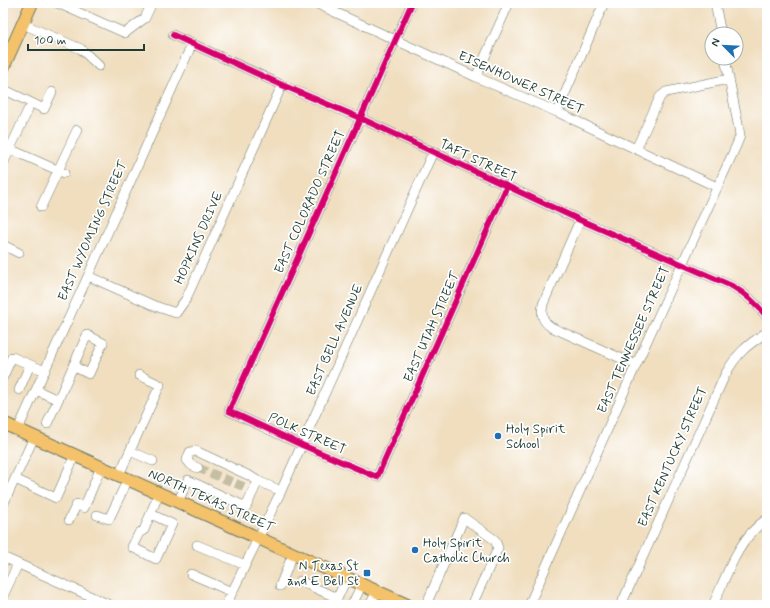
<svg xmlns="http://www.w3.org/2000/svg" width="770" height="608" viewBox="0 0 770 608" font-family="Mynerve,sans-serif">
  <style>
    .lines { fill: none; stroke-linecap: round; stroke-linejoin: round }
    .minor-tunnel { stroke: #c6bea3; stroke-width: 9; stroke-dasharray: 9 4.5; stroke-linecap: butt }
    .minor-casing { stroke: #687565; stroke-width: 10 }
    .major-casing { stroke: #687565; stroke-width: 14 }
    .minor { stroke: #fff; stroke-width: 9 }
    .major { stroke: #f4c26a; stroke-width: 12 }
    .cycleway-casing { stroke: #fff; stroke-width: 8 }
    .cycleway { stroke: #d6006c; stroke-width: 6 }
    .poi-dot { fill: #1f6fb2; stroke: #fff; stroke-width: 1.5 }
    .labels { text-anchor: middle; dominant-baseline: central; stroke-width: 3.5; stroke-linejoin: round; paint-order: stroke }
    .street-label { font-size: 13px; fill: #1f3d34; stroke: #fff }
    .poi-label { font-size: 13px; fill: #1f3d34; stroke: #fff; text-anchor: start }
  </style>
  <rect width="100%" height="100%" fill="#fff"/>
  <filter id="ink" filterUnits="userSpaceOnUse"><feTurbulence type="fractalNoise" baseFrequency=".025" numOctaves="2"/><feDisplacementMap in="SourceGraphic" scale="8" xChannelSelector="R" yChannelSelector="G"/><feConvolveMatrix kernelMatrix="1 2 1 2 8 2 1 2 1" color-interpolation-filters="sRGB"/></filter>
  <filter id="wash" filterUnits="userSpaceOnUse"><feTurbulence type="fractalNoise" baseFrequency=".012" numOctaves="4" result="noise"/><feDisplacementMap in="SourceGraphic" scale="16" xChannelSelector="R" yChannelSelector="G"/><feGaussianBlur stdDeviation="0.9" result="paint"/><feColorMatrix in="noise" values="0 0 0 0 0 0 0 0 0 0 0 0 0 0 0 0 0 1.4 0 .05"/><feComposite in="paint" operator="in"/></filter>
  <g filter="url(#wash)">
    <rect width="100%" height="100%" fill="#f0debf"/>
  </g>
  <g filter="url(#ink)">
    <g class="lines">
      <path class="minor-tunnel" d="M198 468 247 488"/>
      <defs>
        <path id="minor" d="M57 3 125 33 145 18 152 3
          M315 3 476 77 557 112 717 187
          M412 3 229 411 302 445 377 477 507 186
          M669 3H670
          M715 3 721 34
          M23 24 81 49 99 66
          M173 35 282 85 360 118 580 220 732 286C746 294 757 304 767 317
          M476 77 509 3
          M3 89 44 109 52 92
          M557 112 604 3
          M3 146 64 173
          M636 149 660 97 666 92 729 79
          M3 164 28 110
          M41 207 77 130
          M580 220 543 304C541 315 542 321 551 327L636 365
          M3 245 19 253
          M88 276 155 306 176 313 186 299 282 85
          M3 377 12 357 45 371
          M19 390 30 365
          M36 390 58 400 47 424
          M58 400 87 335 103 343 89 374 73 366
          M18 429 88 276 192 44
          M130 451 153 461
          M198 468 191 465 187 460 190 452 196 451 250 476 258 481
          M119 475 160 385 139 375
          M15 479 56 498 75 455
          M178 502 188 480 246 507 258 481 281 491
          M3 505 34 437
          M151 514 172 524 156 559 132 547 139 533 144 530 159 493
          M97 515 109 519 128 479
          M69 520 77 504 84 508 101 467
          M197 545 245 565
          M3 557 110 605
          M191 574 232 592
          M300 581 337 598
          M280 586 293 554
          M3 596 18 564
          M226 605 281 491 433 152
          M334 605 347 578
          M352 605 362 584
          M370 605 377 591
          M426 605 464 518 495 540 498 548 472 605
          M529 605 636 365 737 144 740 136 739 129 725 58
          M621 605 725 375C737 353 746 346 767 332
          M713 605C727 575 738 538 767 519"/>
        <path id="major" d="M3 68 32 3
          M3 423 407 605"/>
      </defs>
      <use href="#minor" class="minor-casing"/>
      <use href="#major" class="major-casing"/>
      <use href="#minor" class="minor"/>
      <use href="#major" class="major"/>
      <defs>
        <path id="cycleway" d="M412 3 229 411 302 445 377 477 507 186
          M173 35 282 85 360 118 580 220 732 286C746 294 757 304 767 317"/>
      </defs>
      <use href="#cycleway" class="cycleway-casing"/>
      <use href="#cycleway" class="cycleway"/>
    </g>
  </g>
  <g class="poi-dot">
    <circle cx="498" cy="436" r="4"/>
    <circle cx="415" cy="550" r="4"/>
    <rect x="363" y="569" width="8" height="8" rx="2"/>
  </g>
  <g class="labels">
    <g class="street-label">
      <text transform="translate(521 83) rotate(24)">EISENHOWER STREET</text>
      <text transform="translate(478 161) rotate(25)">TAFT STREET</text>
      <text transform="translate(310 202) rotate(-66)">EAST COLORADO STREET</text>
      <text transform="translate(93 231) rotate(-66)">EAST WYOMING STREET</text>
      <text transform="translate(199 238) rotate(-66)">HOPKINS DRIVE</text>
      <text transform="translate(432 327) rotate(-66)">EAST UTAH STREET</text>
      <text transform="translate(335 340) rotate(-66)">EAST BELL AVENUE</text>
      <text transform="translate(634 340) rotate(-66)">EAST TENNESSEE STREET</text>
      <text transform="translate(307 434) rotate(24)">POLK STREET</text>
      <text transform="translate(673 457) rotate(-66)">EAST KENTUCKY STREET</text>
      <text transform="translate(211 501) rotate(24)">NORTH TEXAS STREET</text>
    </g>
    <g class="poi-label">
      <text x="506" y="429">Holy Spirit<tspan x="506" dy="15">School</tspan></text>
      <text x="423" y="543">Holy Spirit<tspan x="423" dy="15">Catholic Church</tspan></text>
      <text x="359" y="566" text-anchor="end">N Texas St<tspan x="359" dy="15">and E Bell St</tspan></text>
    </g>
  </g>
  <rect width="770" height="608" fill="none" stroke="#fff" stroke-width="16"/>
  <g transform="translate(724 46) rotate(294)"><circle r="19" fill="#ffffff" stroke="#a5b1ae"/>
  <path d="M0-3L7 15L0 10L-7 15Z" fill="#1f6fb2"/>
  <text y="-6" font-size="11" font-weight="bold" text-anchor="middle" fill="#1f3d34">N</text>
  </g>
  <path d="M28 44v6h116v-6" fill="none" stroke="#1f3d34" stroke-width="2"/>
  <text x="34" y="44" font-size="12" fill="#1f3d34" stroke="#ffffff" stroke-width="3" paint-order="stroke">100 m</text>
</svg>
